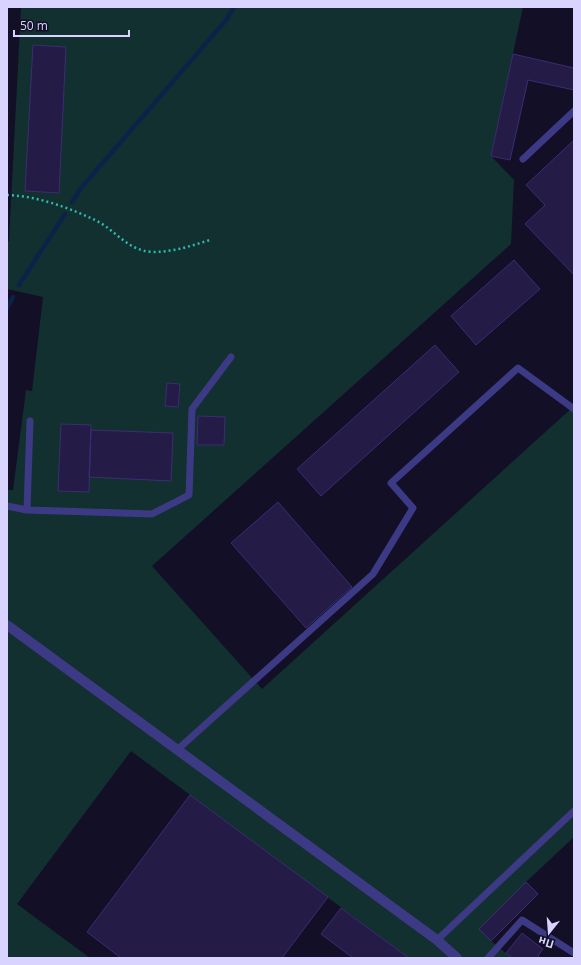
<svg xmlns="http://www.w3.org/2000/svg" width="581" height="965" viewBox="0 0 581 965" font-family="'Open Sans',sans-serif">
  <style>
    .green { fill: #12302f }
    .lines { fill: none; stroke-linecap: round; stroke-linejoin: round }
    .stream { stroke: #0c2248; stroke-width: 4.5 }
    .building { fill: #241b47; stroke: #3b2d73 }
    .path { stroke: #2fb8b0; stroke-width: 2.5; stroke-dasharray: 2 3; stroke-linecap: butt }
    .lane { stroke: #3d3a85; stroke-width: 7 }
    .street { stroke: #3d3a85; stroke-width: 10 }
  </style>
  <rect width="100%" height="100%" fill="#130f26"/>
  <path class="green" d="M21 7H523L491 156 514 180 511 244 152 566 262 689 574 406V837L526 882 479 929 491 941 512 958H409L131 751 17 904 90 958H7V490H13L26 390 32 391 43 297 7 289V241H9Z"/>
  <g class="lines">
    <path class="stream" d="M72 202 81 188 227 19 234 7
      M19 285 65 214
      M7 308 13 297"/>
  </g>
  <path class="building" d="M33 45 66 47 59 193 25 191Z
    M513 54 574 68V90L528 80 510 160 491 156Z
    M574 140V275L525 224 545 205 526 185Z
    M514 260 540 289 476 345 451 316Z
    M435 345 459 372 321 496 297 469Z
    M167 383 180 384 178 407 165 406Z
    M198 416 225 417 224 445H197Z
    M61 424 91 425 89 492 58 491Z
    M91 430 173 433 171 481 89 477Z
    M278 502 352 587 306 628 231 543Z
    M190 795 328 897 282 958H121L87 932Z
    M526 882 538 894 491 941 479 929Z
    M341 908 409 958H353L321 934Z
    M522 933 543 949 538 956 540 958H512L506 953Z"/>
  <g class="lines">
    <path class="path" d="M7 195C37 196 67 207 95 220 116 230 127 251 153 252 173 252 191 246 210 240"/>
    <path class="lane" d="M523 159 574 111
      M7 506 27 510 152 514 189 495 192 409 231 357
      M27 510 30 421
      M177 750 373 574 413 508 391 483 518 368 574 409
      M437 940 574 811
      M488 958 522 920 574 953"/>
    <path class="street" d="M7 625 437 940 457 958"/>
  </g>
  <rect width="581" height="965" fill="none" stroke="#d9d4ff" stroke-width="16"/>
  <g transform="translate(549 933) rotate(197)" stroke="#130f26" stroke-width="3" paint-order="stroke">
  <path d="M0-3L7 15L0 10L-7 15Z" fill="#d9d4ff"/>
  <text y="-6" font-size="11" font-weight="bold" text-anchor="middle" fill="#d9d4ff">Пн</text>
  </g>
  <path d="M14 30v6h115v-6" fill="none" stroke="#d9d4ff" stroke-width="2"/>
  <text x="20" y="30" font-size="12" fill="#d9d4ff" stroke="#130f26" stroke-width="3" paint-order="stroke">50 m</text>
</svg>
